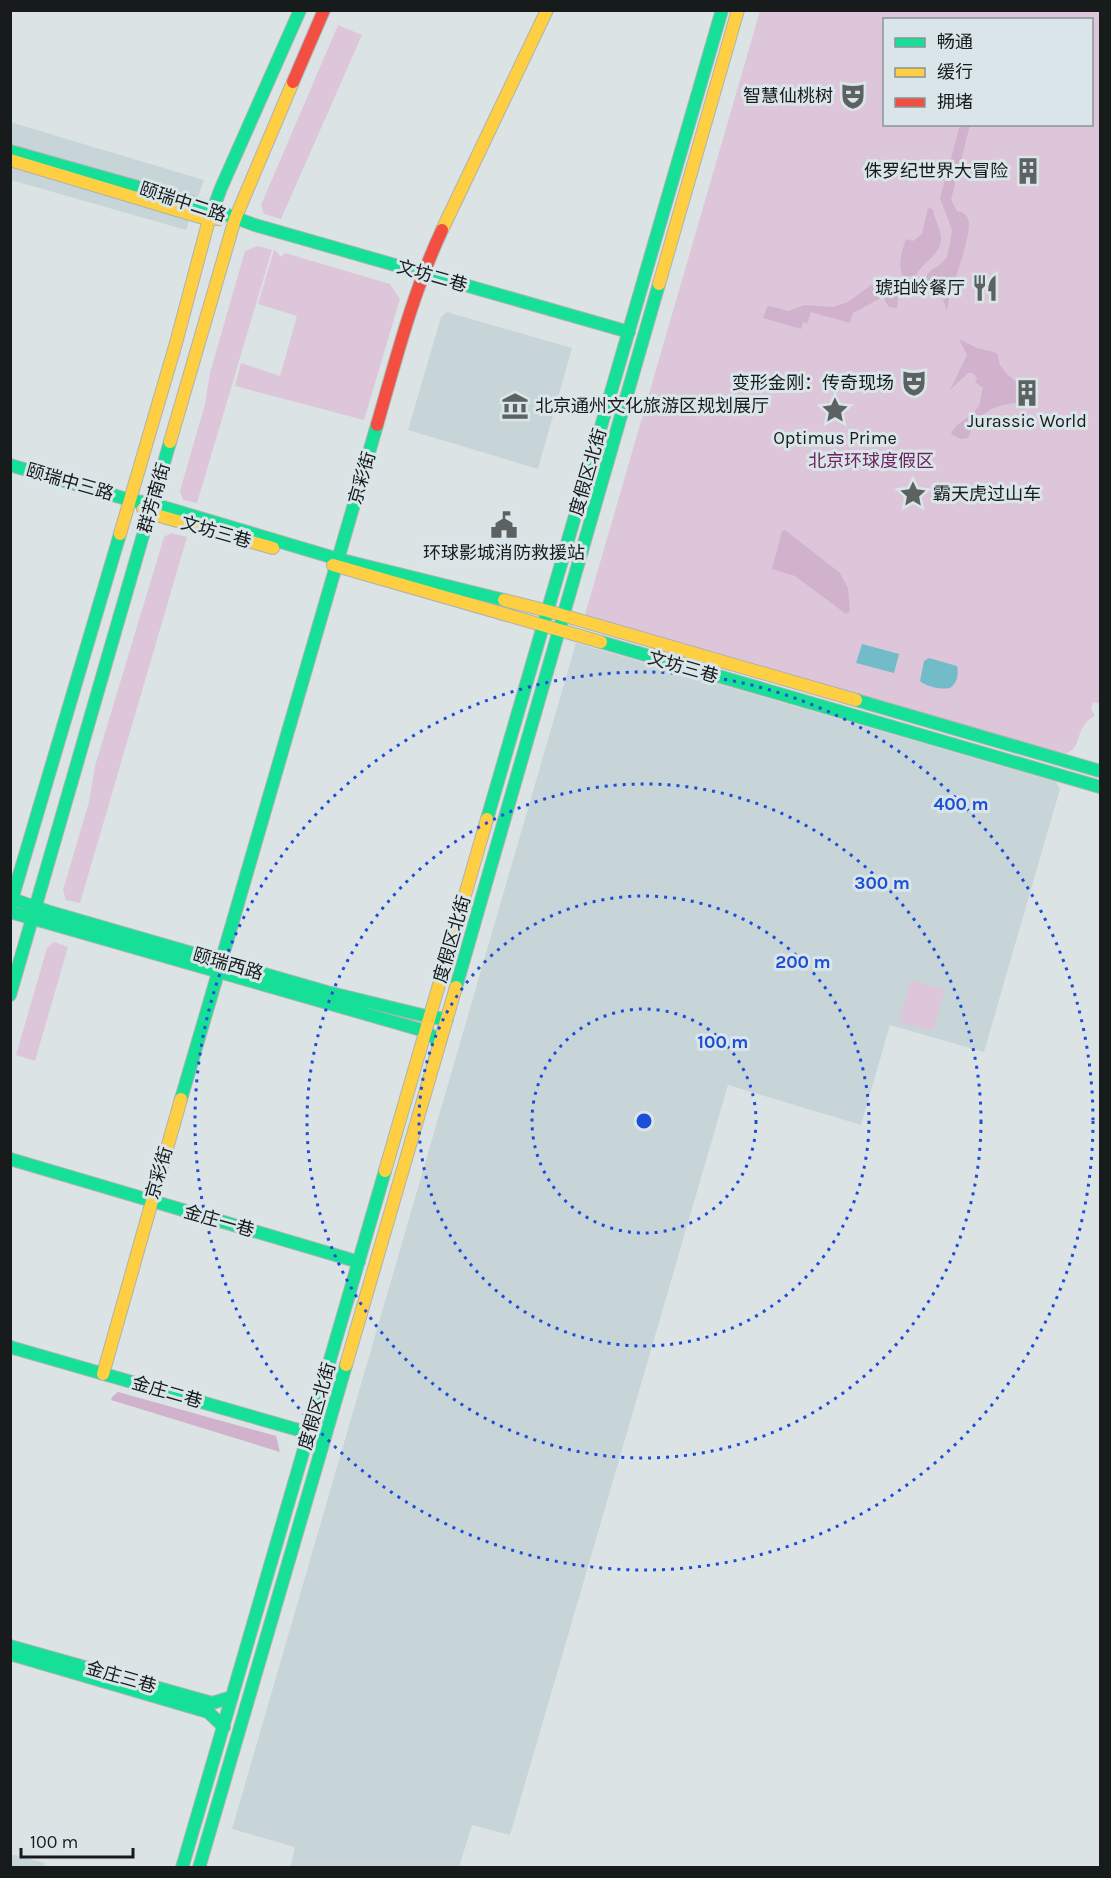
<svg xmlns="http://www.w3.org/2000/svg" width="1111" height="1878" viewBox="0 0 1111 1878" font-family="Karla,'Noto Sans SC',sans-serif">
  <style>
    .built { fill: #c7d5d8 }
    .green { fill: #ddc6da; fill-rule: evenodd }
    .forest { fill: #d1b2cc }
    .water { fill: #72bcc9 }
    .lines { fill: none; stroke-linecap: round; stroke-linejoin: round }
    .fast-casing { stroke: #adb3b3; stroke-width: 14 }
    .slow-casing { stroke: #adb3b3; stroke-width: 14 }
    .jam-casing { stroke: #adb3b3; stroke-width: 14 }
    .fast { stroke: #16e098; stroke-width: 12 }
    .slow { stroke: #ffcf43; stroke-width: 12 }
    .jam { stroke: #f24e42; stroke-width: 12 }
    .ring { fill: none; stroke: #1d4ed8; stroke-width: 3; stroke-dasharray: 3 6 }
    .labels { text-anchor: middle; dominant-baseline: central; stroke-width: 6; stroke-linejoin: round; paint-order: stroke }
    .poi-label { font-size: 18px; fill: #171b1c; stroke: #d9e5e8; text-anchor: end }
    .street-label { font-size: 18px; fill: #171b1c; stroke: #d9e5e8 }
    .park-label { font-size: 18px; fill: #6d2460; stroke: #d9e5e8 }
    .centre { fill: #1d4ed8; stroke: #d9e5e8; stroke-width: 3 }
    .ring-label { font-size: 18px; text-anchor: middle; font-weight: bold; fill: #1d4ed8; stroke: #d9e5e8; stroke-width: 6; stroke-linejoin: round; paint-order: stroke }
  </style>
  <rect width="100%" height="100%" fill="#dce3e4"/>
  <path class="built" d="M10 122 204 180 186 230 11 180Z
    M447 312 572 348 538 469 408 430 441 317Z
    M576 643 1056 782 1060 789 984 1052 890 1025 861 1125 728 1085 510 1835 472 1825 459 1867 290 1868 295 1847 232 1829Z
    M10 1854 45 1863 44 1867H11Z"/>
  <path class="green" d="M760 11H1100V704L1093 702 1091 709 1095 716C1072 727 1085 751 1062 754L584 618ZM884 20H1092V124H884Z
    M338 25 362 35 281 219 264 214 261 205Z
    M258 246 272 250 197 503 183 500 180 491 205 404 210 373 245 251Z
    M274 250 277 252 281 257 285 253 390 284 400 299 364 420 235 386 241 363 280 376 297 316 258 304Z
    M171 533 187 537 80 903 66 900 63 890 89 802 95 766 164 537Z
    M54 942 68 947 35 1061 16 1055 47 948Z
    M911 980 945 990 933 1031 899 1022Z"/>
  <path class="forest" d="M960 125H970L951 200 957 211C962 212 966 214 968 219 974 233 949 291 947 311L942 297 926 282 927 275 930 271 941 264 947 257 950 244 952 230 940 198Z
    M928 208 933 209C934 219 940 227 941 237 942 255 923 261 916 275L903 277C897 264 902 251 906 239L913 241 922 234Z
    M890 281 897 284 903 295 898 298 897 308 889 307 883 297 853 313 850 323 811 312 807 324 803 322 801 329 763 318 767 307 770 306 788 311 805 305 833 307 848 302 871 285Z
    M959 339 977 348 997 353 1000 365 1007 374 1020 385 1022 390 1020 403C994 403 977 414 968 438L961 439 951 434C956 421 975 417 980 403 981 398 981 393 983 388L975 382 977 379 973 373H968L950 390 967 355Z
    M785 530 840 573 848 588 850 611 846 614 795 576 772 569 782 531Z
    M118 1392 276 1436 280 1452 111 1400 112 1397Z"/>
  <path class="water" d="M862 644 899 654 894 673 856 663Z
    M929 658 957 666C959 675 957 683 950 688 941 690 927 687 920 681L924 661Z"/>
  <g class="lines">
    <defs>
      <path id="fast" d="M10 151 198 204 255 225 629 332
        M208 223 221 188 300 10
        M10 465 130 500 153 504 338 559 504 600
        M601 642 1100 787
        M856 700 1100 771
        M487 819 722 10
        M12 899 50 912 327 992 430 1017 447 1019
        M10 906 120 534
        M10 912 425 1031 440 1042
        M221 962 377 425
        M456 987 659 284
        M10 995 170 442
        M181 1099 218 973
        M10 1159 359 1262
        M10 1347 323 1437
        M10 1646 212 1703 232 1697
        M10 1654 208 1712 224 1727
        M182 1868 385 1171
        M199 1868 346 1365"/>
      <path id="slow" d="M10 160 200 217 219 219
        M442 230 547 10
        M659 284 738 10
        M170 442 235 219 293 82
        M143 509 149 513 273 548
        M120 534 176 343 208 223
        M333 565 601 642
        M504 600 548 611 856 700
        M385 1171 487 819
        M346 1365 456 987
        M103 1374 181 1099"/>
      <path id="jam" d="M293 82 324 10
        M377 425C396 359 413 292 442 230"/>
    </defs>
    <use href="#fast" class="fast-casing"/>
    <use href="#slow" class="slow-casing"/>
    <use href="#jam" class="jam-casing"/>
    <use href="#fast" class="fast"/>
    <use href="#slow" class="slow"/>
    <use href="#jam" class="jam"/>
  </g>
  <g class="ring">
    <circle cx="644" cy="1121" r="112"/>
    <circle cx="644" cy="1121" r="225"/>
    <circle cx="644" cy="1121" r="337"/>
    <circle cx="644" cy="1121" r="449"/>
  </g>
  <defs>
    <symbol id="theatre-bare" viewBox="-9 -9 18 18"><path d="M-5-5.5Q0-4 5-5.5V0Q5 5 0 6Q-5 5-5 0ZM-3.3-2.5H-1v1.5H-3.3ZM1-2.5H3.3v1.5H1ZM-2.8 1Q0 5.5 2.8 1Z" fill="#5c6162" stroke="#d9e5e8" stroke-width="2.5" paint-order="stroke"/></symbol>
    <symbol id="building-bare" viewBox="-9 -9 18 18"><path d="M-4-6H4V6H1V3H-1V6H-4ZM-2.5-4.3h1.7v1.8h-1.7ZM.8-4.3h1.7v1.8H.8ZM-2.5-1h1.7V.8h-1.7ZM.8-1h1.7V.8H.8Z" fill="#5c6162" stroke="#d9e5e8" stroke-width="2.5" paint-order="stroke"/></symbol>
    <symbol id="restaurant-bare" viewBox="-9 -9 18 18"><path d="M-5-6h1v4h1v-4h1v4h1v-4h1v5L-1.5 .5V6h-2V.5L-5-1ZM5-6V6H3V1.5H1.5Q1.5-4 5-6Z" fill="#5c6162" stroke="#d9e5e8" stroke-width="2.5" paint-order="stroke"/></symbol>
    <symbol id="museum-bare" viewBox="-9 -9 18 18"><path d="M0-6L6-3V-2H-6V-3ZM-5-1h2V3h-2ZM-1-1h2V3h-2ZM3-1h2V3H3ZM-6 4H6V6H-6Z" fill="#5c6162" stroke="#d9e5e8" stroke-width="2.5" paint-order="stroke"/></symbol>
    <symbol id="sight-bare" viewBox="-9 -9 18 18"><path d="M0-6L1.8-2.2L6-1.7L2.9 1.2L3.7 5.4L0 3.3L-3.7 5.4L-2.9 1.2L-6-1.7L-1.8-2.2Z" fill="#5c6162" stroke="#d9e5e8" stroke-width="2.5" paint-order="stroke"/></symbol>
    <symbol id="civic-bare" viewBox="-9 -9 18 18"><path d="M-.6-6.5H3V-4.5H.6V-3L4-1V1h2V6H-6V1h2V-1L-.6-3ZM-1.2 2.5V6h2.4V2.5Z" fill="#5c6162" stroke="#d9e5e8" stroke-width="2.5" paint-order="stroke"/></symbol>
  </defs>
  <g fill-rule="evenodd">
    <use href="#theatre-bare" x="834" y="77" width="38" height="38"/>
    <use href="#building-bare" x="1009" y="152" width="38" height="38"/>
    <use href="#restaurant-bare" x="966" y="269" width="38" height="38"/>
    <use href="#theatre-bare" x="895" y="364" width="38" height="38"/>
    <use href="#building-bare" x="1008" y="374" width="38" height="38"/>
    <use href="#museum-bare" x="496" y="387" width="38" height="38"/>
    <use href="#sight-bare" x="816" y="391" width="38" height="38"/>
    <use href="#sight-bare" x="894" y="475" width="38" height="38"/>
    <use href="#civic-bare" x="485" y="506" width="38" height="38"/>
  </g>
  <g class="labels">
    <g class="poi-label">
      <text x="833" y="96">智慧仙桃树</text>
      <text x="1008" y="171">侏罗纪世界大冒险</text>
      <text x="965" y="288">琥珀岭餐厅</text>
      <text x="894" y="383">变形金刚：传奇现场</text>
      <text x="535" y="406" text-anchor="start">北京通州文化旅游区规划展厅</text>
      <text x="1027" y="421" text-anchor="middle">Jurassic World</text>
      <text x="835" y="438" text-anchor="middle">Optimus Prime</text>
      <text x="933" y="494" text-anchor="start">霸天虎过山车</text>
      <text x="504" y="553" text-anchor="middle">环球影城消防救援站</text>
    </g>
    <g class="street-label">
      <text transform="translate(183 202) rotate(18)">颐瑞中二路</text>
      <text transform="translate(432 276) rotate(16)">文坊二巷</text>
      <text transform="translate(588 472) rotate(-74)">度假区北街</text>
      <text transform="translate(362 478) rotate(-74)">京彩街</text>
      <text transform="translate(70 482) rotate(16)">颐瑞中三路</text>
      <text transform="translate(154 498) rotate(-74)">群芳南街</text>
      <text transform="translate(216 532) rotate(16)">文坊三巷</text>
      <text transform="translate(683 667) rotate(16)">文坊三巷</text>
      <text transform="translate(452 939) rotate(-74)">度假区北街</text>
      <text transform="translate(228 964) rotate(16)">颐瑞西路</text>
      <text transform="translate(159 1173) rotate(-74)">京彩街</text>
      <text transform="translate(219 1221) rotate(16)">金庄一巷</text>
      <text transform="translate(167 1392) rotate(16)">金庄二巷</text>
      <text transform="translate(317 1406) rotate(-74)">度假区北街</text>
      <text transform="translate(121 1677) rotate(16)">金庄三巷</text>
    </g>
    <g class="park-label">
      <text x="871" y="461">北京环球度假区</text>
    </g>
  </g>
  <circle cx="644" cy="1121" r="9" class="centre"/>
  <g class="ring-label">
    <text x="961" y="810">400 m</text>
    <text x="882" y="889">300 m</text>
    <text x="803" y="968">200 m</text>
    <text x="723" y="1048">100 m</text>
  </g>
  <rect width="1111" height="1878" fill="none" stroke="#171b1c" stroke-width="24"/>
  <rect x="883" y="18" width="210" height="108" fill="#d9e5e8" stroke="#8b9496" stroke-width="1.5"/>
  <rect x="895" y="38" width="30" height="9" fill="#16e098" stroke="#8b9496" stroke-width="1.5"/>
  <text x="937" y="48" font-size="18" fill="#171b1c">畅通</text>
  <rect x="895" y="68" width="30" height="9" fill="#ffcf43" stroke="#8b9496" stroke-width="1.5"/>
  <text x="937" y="78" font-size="18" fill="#171b1c">缓行</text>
  <rect x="895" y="98" width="30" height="9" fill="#f24e42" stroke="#8b9496" stroke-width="1.5"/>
  <text x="937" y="108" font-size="18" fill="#171b1c">拥堵</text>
  <path d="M21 1848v9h112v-9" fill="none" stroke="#171b1c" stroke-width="3"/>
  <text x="30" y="1848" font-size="18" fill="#171b1c" stroke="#d9e5e8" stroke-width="4.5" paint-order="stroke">100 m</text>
</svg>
